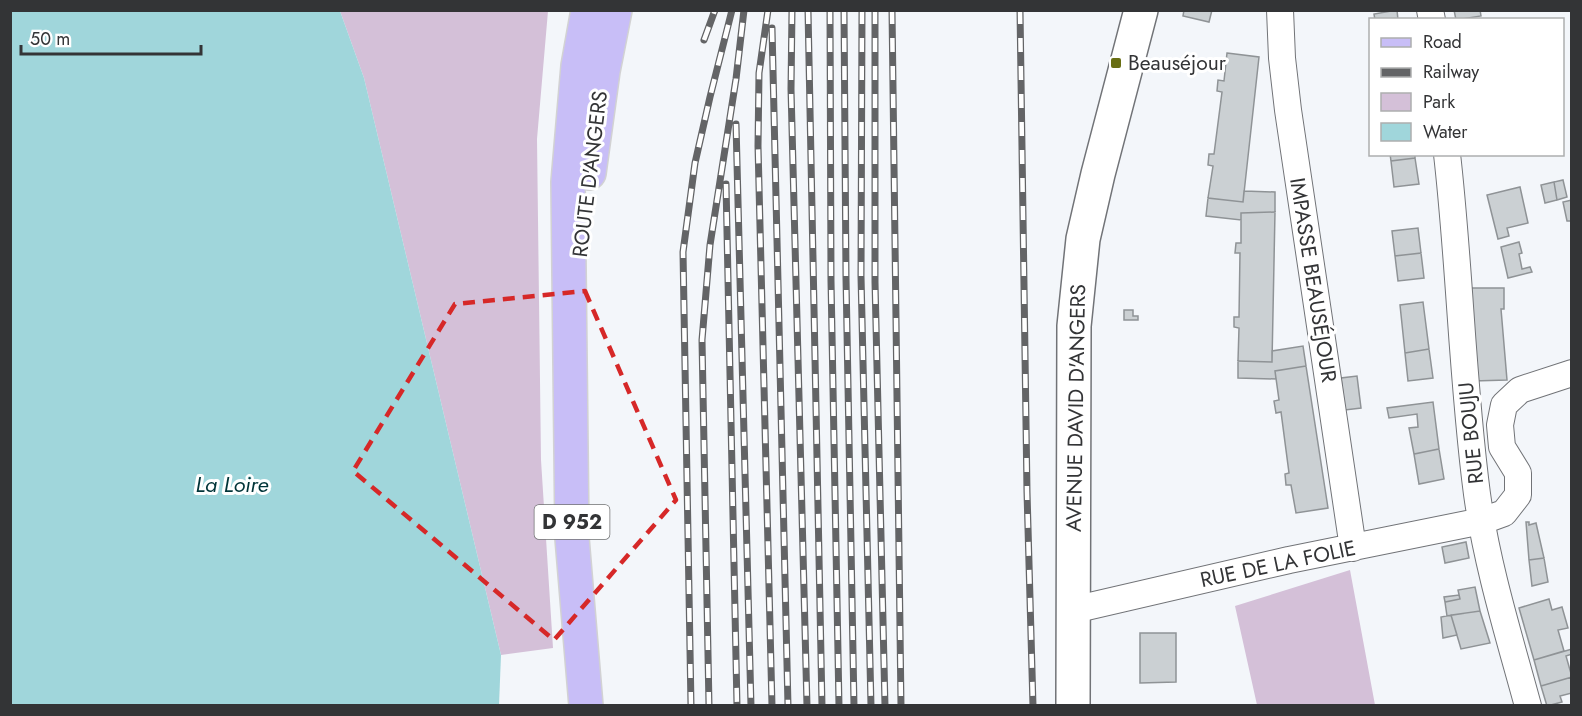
<svg xmlns="http://www.w3.org/2000/svg" width="1582" height="716" viewBox="0 0 1582 716" font-family="Jost,sans-serif">
  <style>
    .green { fill: #d4c0d8 }
    .water { fill: #a0d6db }
    .building { fill: #cbd0d3; stroke: #8f9396; stroke-width: 1.5 }
    .lines { fill: none; stroke-linecap: round; stroke-linejoin: round }
    .street-casing { stroke: #717377; stroke-width: 28 }
    .secondary-casing { stroke: #717377; stroke-width: 36 }
    .primary-casing { stroke: #d2d2d3; stroke-width: 36 }
    .street { stroke: #fff; stroke-width: 26 }
    .secondary { stroke: #fff; stroke-width: 33 }
    .primary { stroke: #c8bef7; stroke-width: 33 }
    .rail-casing { stroke: #636466; stroke-width: 7 }
    .rail { stroke: #fff; stroke-width: 4.5; stroke-dasharray: 14; stroke-linecap: butt }
    .marked { fill: none; stroke: #d62828; stroke-width: 4.5; stroke-dasharray: 12 8; stroke-linejoin: round }
    .poi-dot { fill: #686e13; stroke: #fff; stroke-width: 2 }
    .labels { text-anchor: middle; dominant-baseline: central; stroke-width: 6; stroke-linejoin: round; paint-order: stroke }
    .shield { fill: #fff; stroke: #707172; stroke-width: 1.5 }
    .shield-label { font-size: 20px; font-weight: bold; fill: #333436 }
    .poi-label { font-size: 21px; fill: #333436; stroke: #fff; text-anchor: start }
    .street-label { font-size: 21px; fill: #333436; stroke: #fff }
    .water-label { font-size: 22px; font-style: italic; fill: #003438; stroke: #fff }
  </style>
  <rect width="100%" height="100%" fill="#f3f6fa"/>
  <path class="green" d="M340 11H548L537 139 541 460 553 648 501 655 364 78Z
    M1350 570 1375 705H1257L1235 606Z"/>
  <path class="water" d="M10 11H340L364 78 501 655 499 705H11Z"/>
  <path class="building" d="M1184 10H1212L1209 22 1183 16Z
    M1397 10 1398 20H1375L1374 14Z
    M1454 10H1480L1481 16 1456 20Z
    M1227 53 1259 57 1243 202 1208 198 1213 166 1208 165 1209 154H1214L1222 92 1217 91 1218 80 1224 81Z
    M1390 154H1415V158L1391 161Z
    M1415 158 1419 184 1394 187 1391 161Z
    M1563 180 1567 197 1557 200 1554 182Z
    M1554 182 1557 200 1545 203 1541 185Z
    M1520 187 1528 223 1507 228 1509 236 1498 239 1487 195Z
    M1244 191 1275 192V212L1241 213V220L1206 216 1208 198 1243 202Z
    M1572 200V221H1567L1563 202Z
    M1275 212 1272 362 1238 361 1239 328 1234 327V317H1239L1240 253H1235L1236 243H1241V213Z
    M1418 228 1421 253 1395 256 1392 231Z
    M1519 242 1522 253 1519 254 1522 269 1530 267 1532 272 1508 278 1501 247Z
    M1421 253 1424 278 1398 281 1395 256Z
    M1468 288H1504V309H1501L1507 380 1473 381Z
    M1423 302 1429 349 1405 353 1400 305Z
    M1124 310H1133V316H1138V320H1124Z
    M1303 346 1306 366 1275 371 1276 379 1238 378V361L1272 362V351Z
    M1429 349 1433 378 1408 381 1405 353Z
    M1306 366 1328 508 1296 513 1291 485H1286L1285 474 1289 473 1281 412 1276 413 1274 401 1279 400 1275 371Z
    M1357 376 1361 408 1345 410 1341 378Z
    M1433 402 1439 449 1414 454 1409 428 1418 427 1417 414 1389 418 1387 408Z
    M1439 449 1444 479 1419 484 1414 454Z
    M1526 522H1529V525L1536 523 1544 558 1529 560Z
    M1466 542 1469 558 1445 563 1442 547Z
    M1544 558 1548 582 1532 586 1529 560Z
    M1475 587 1480 611 1447 616 1445 602 1460 599 1458 590Z
    M1459 595 1460 599 1445 602 1444 597Z
    M1549 599 1552 610 1562 607 1568 628 1558 630 1564 651 1534 660 1519 608Z
    M1480 611 1490 643 1461 649 1451 615Z
    M1451 615 1457 635 1443 638 1441 617Z
    M1140 633H1176V682L1140 683Z
    M1572 649V654L1566 656 1572 677 1541 686 1534 660Z
    M1572 677V693L1560 696 1562 702 1547 706 1541 686Z"/>
  <g class="lines">
    <defs>
      <path id="street" d="M1280 10 1282 58 1288 110 1353 548
        M1430 10 1432 20
        M1447 154C1460 267 1462 381 1477 494 1487 566 1509 636 1528 706
        M1073 610 1289 560 1482 521 1504 513 1518 495V473L1502 447 1500 425 1504 405 1520 390 1572 373"/>
      <path id="secondary" d="M1073 706 1074 326 1083 239 1098 174 1141 10"/>
      <path id="primary" d="M589 173 603 71 615 10
        M586 706 572 538 568 182 578 66 588 10"/>
    </defs>
    <use href="#street" class="street-casing"/>
    <use href="#secondary" class="secondary-casing"/>
    <use href="#primary" class="primary-casing"/>
    <use href="#street" class="street"/>
    <use href="#secondary" class="secondary"/>
    <use href="#primary" class="primary"/>
    <defs>
      <path id="rail" d="M768 10 759 73 758 146 772 706
        M792 10 791 89 807 706
        M808 10 822 706
        M830 10 831 281 839 706
        M844 10 846 278 854 706
        M862 10 861 276 871 706
        M875 10V282L885 706
        M892 10 901 706
        M1020 10 1027 492 1033 706
        M772 28 788 706
        M704 40 715 10
        M736 124 751 706
        M726 184 737 706
        M691 706 683 252 695 163 710 97 732 10
        M709 706 702 340 710 245 736 79 744 10"/>
    </defs>
    <use href="#rail" class="rail-casing"/>
    <use href="#rail" class="rail"/>
  </g>
  <path class="marked" d="M585 291 676 500 554 640 353 471 455 304Z"/>
  <rect class="poi-dot" x="1110" y="57" width="12" height="12" rx="3"/>
  <g class="labels">
    <rect class="shield" x="534.5" y="505" width="75" height="34" rx="4.5"/>
    <g class="shield-label">
      <text x="572" y="522">D 952</text>
    </g>
    <g class="poi-label">
      <text x="1128" y="63">Beauséjour</text>
    </g>
    <g class="street-label">
      <text transform="translate(590 174) rotate(-83)">ROUTE D'ANGERS</text>
      <text transform="translate(1313 280) rotate(81)">IMPASSE BEAUSÉJOUR</text>
      <text transform="translate(1076 408) rotate(-89)">AVENUE DAVID D'ANGERS</text>
      <text transform="translate(1471 433) rotate(-96)">RUE BOUJU</text>
      <text transform="translate(1278 564) rotate(-12)">RUE DE LA FOLIE</text>
    </g>
    <g class="water-label">
      <text x="232" y="484">La Loire</text>
    </g>
  </g>
  <rect width="1582" height="716" fill="none" stroke="#333436" stroke-width="24"/>
  <rect x="1369" y="18" width="195" height="138" fill="#ffffff" stroke="#adaeaf" stroke-width="1.5"/>
  <rect x="1381" y="38" width="30" height="9" fill="#c8bef7" stroke="#adaeaf" stroke-width="1.5"/>
  <text x="1423" y="48" font-size="18" fill="#333436">Road</text>
  <rect x="1381" y="68" width="30" height="9" fill="#636466" stroke="#adaeaf" stroke-width="1.5"/>
  <text x="1423" y="78" font-size="18" fill="#333436">Railway</text>
  <rect x="1381" y="93" width="30" height="18" fill="#d4c0d8" stroke="#adaeaf" stroke-width="1.5"/>
  <text x="1423" y="108" font-size="18" fill="#333436">Park</text>
  <rect x="1381" y="123" width="30" height="18" fill="#a0d6db" stroke="#adaeaf" stroke-width="1.5"/>
  <text x="1423" y="138" font-size="18" fill="#333436">Water</text>
  <path d="M21 45v9h180v-9" fill="none" stroke="#333436" stroke-width="3"/>
  <text x="30" y="45" font-size="18" fill="#333436" stroke="#ffffff" stroke-width="4.5" paint-order="stroke">50 m</text>
</svg>
